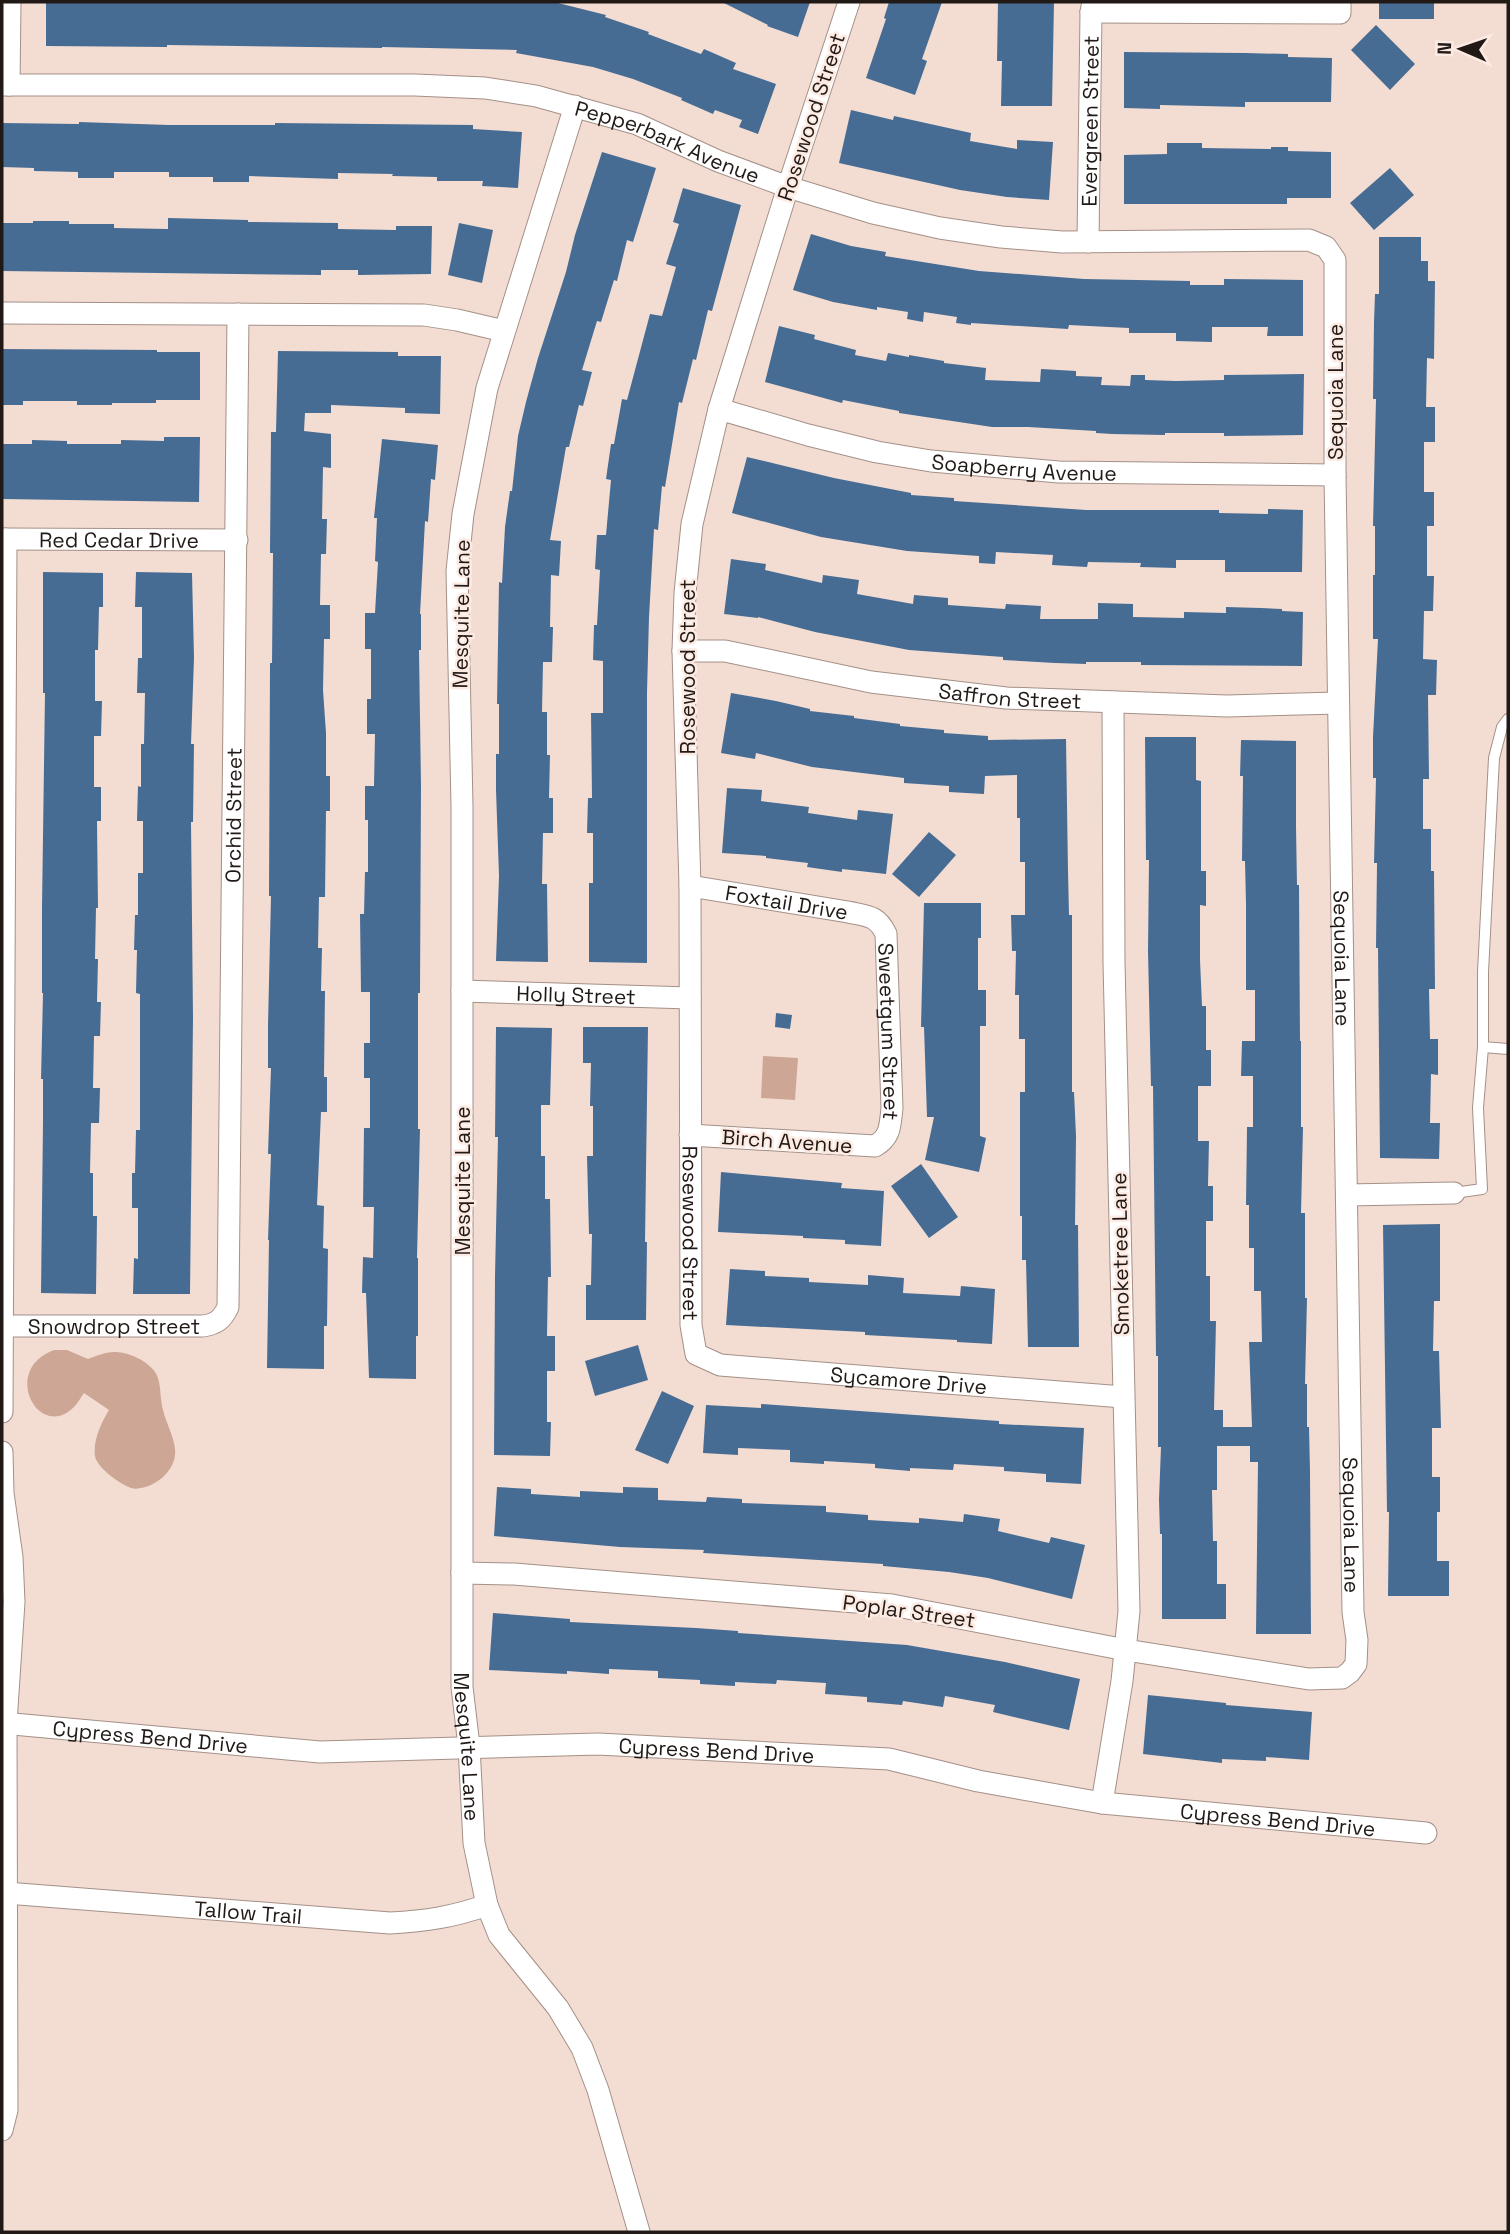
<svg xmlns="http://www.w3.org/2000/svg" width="1510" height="2234" viewBox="0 0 1510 2234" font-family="'Space Grotesk',sans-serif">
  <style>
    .green { fill: #cda695 }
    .building { fill: #476c94 }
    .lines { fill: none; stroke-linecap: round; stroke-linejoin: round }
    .lane-casing { stroke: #a49087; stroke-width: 12 }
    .street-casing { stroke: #a49087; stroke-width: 23 }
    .lane { stroke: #fff; stroke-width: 10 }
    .street { stroke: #fff; stroke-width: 21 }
    .labels { text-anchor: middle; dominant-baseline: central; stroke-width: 5; stroke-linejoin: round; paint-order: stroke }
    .street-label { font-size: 21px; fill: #211916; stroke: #fdebe3 }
  </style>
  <rect width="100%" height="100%" fill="#f3ddd3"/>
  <path class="green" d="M763 1056 798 1058 795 1100 761 1098Z
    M54 1350H67L88 1359C96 1356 105 1352 114 1352 128 1351 154 1363 158 1378 161 1388 160 1399 163 1410 169 1434 186 1453 165 1475 158 1483 141 1491 131 1488 120 1484 97 1468 95 1456 93 1440 101 1423 109 1410L84 1393C81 1397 78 1403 74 1407 39 1442 0 1370 54 1350Z"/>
  <path class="building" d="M46 2H554L606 15 605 17 649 32 648 34 701 54 704 49 736 63 733 69 776 84 758 134 739 127 742 120 715 110 713 114 681 100 682 98 633 79 593 67 516 53 517 50 382 47V48L167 45V47L46 46Z
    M722 2H810L798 37 767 26 768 25Z
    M889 2H942L922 59 927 61 915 95 866 78 886 19 884 18Z
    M998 2H1054L1052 106H1001L1002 61H997Z
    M1379 2H1434V19H1379Z
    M1376 25 1415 64 1390 90 1351 50Z
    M1124 52 1245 53 1288 54V57L1332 58 1331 102H1245V107L1160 105V109L1124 108Z
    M851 110 893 120 894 116 971 133 970 141 1017 149V140L1053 142 1049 200 1007 197 960 190 839 163Z
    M79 122 169 125H275V123L473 125V129L522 132 518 188 482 186 483 181H437V177L392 176 393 174 338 173V179L249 176V182H213V177H169V172H114V178H78V172L34 171V168L2 167V123L79 124Z
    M1167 143H1202V148L1271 149V147H1288V151L1331 152V198H1287V204H1124V155L1167 154Z
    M602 152 656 168 633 242 627 240 617 281 614 280 601 322 597 321 582 370 592 372 583 406 579 405 569 447H566L550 540 561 541 559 576 551 575 550 627H553L552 662H543L542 712H547V755H550L549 798H553V833H543L542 884H547L548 962 496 961 499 876 496 790V754H499V704H497L499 582 502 583 505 527 510 491H512L518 436 526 402 538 358 566 272 575 235Z
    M1390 168 1414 195 1374 230 1350 203Z
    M683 188 741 205 712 311 708 310 696 360 693 359 682 403 679 402 665 487 662 486 658 530 654 529 649 617 647 693V963L589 962V883H593V833H587L588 798H592L591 713H603V661L593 660 594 625H597L600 570 595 569 597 535H606L611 480 606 479 611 444H614L622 399 627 400 650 314 662 316 676 267 666 264 679 224 673 222Z
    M168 218 248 220V222L338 223V229L396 230V226H432L431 274 358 275V270H321V275L2 271V223H33V221H69V224H114V228L168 229Z
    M459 223 493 230 482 283 448 275Z
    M811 234 851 246 886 252 885 256 979 271 1084 279 1190 281V285H1224V279L1303 280V336H1267L1268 327H1212V342L1176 341V333H1129V328L1069 325 1068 329 971 323V325L956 323 957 317 924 312 923 322 907 319 908 312 877 307V310L833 302 793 290Z
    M1379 237H1421V261H1428V281H1435L1434 359 1427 358 1426 407H1435V442H1424V492H1434V526H1427V576H1434L1433 611H1424L1423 659 1437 660 1436 695H1428L1429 779H1423V829H1431V871H1434L1435 989H1429L1430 1039H1438V1075L1431 1074 1430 1123H1440L1439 1159 1380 1158 1378 948H1376L1377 863H1374L1376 778H1373V737L1378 639H1373V575H1375V526H1373L1376 399H1373L1374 322 1375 294H1379Z
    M779 326 815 335 814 339 856 350 855 355 886 361 888 353 909 357V355L944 361V363L986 368 985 380 1040 382 1041 369 1076 371V376L1102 377 1101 385 1130 386 1131 375H1145V380L1176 381 1224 380V375L1304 374 1303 435 1224 436V433H1165V435L1112 434 1096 433V431L1028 427H992L899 413V411L843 400 842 403 765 382Z
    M2 349 157 350V352H200V400H156V403H112V405H77V401H23V405H2Z
    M278 351 398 352V356H441L440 414 405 413V408L331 405V413H305L304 431 331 434V468L323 467 322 519H327L326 554H321L320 605H330V639H324L323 690 326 733V776H330V811H326L325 897H319L318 948H322L321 991H325L324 1077H327V1112H321L317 1205 324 1206 323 1248 328 1249 327 1326H324V1369L267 1368 269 1240H268L271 1154H268L271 1068H268V1025L271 896H269L270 663H272L273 553H270L271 432H276Z
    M164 437H200L199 502 2 499V444H32V440L67 441V444H121V440L164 441Z
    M382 439 438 445 435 480 431 479 428 522 425 521 420 614H421V650H419L421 786 420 993H418V1129H420L417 1258H418V1336H416V1379L369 1378 366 1293H362L363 1257 373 1258 374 1207H363L364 1128H370V1078H364V1043H370V992H361L360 914H364L365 872H368V820H365V786H374L375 734H367V699H371V649H365V613H375L378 562 375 561 377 518H374Z
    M747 457 834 478 911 493V495L954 498V501L1086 510H1219V513L1268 514V509L1303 510 1302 572H1225V560H1176V568L1140 567 1141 563 1088 562 1087 567 1052 565 1053 555 996 552 995 564 979 563V556L907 551 821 537 732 513Z
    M731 559 766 564 765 570 822 583 823 575 859 580 857 594 913 604 914 595 948 598V605L1005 609 1006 604 1041 606 1040 619H1098V603L1133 604V617L1184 618V612L1226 613V607L1261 608 1282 609V611L1303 612 1302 666 1141 665V662H1086V664L1055 663 1003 660V657L909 650 815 632 758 617V618L724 614Z
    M43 572 103 573V607H99L98 650H95V701H102L101 736H94V787H101V821H97L98 908H96L95 959H98L97 1002H101L100 1036H94L93 1088H100L99 1123H91L90 1173H93V1216H97L96 1294 41 1293 43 1122V1079H41L43 993H42V907L45 693H43Z
    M136 572 192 573 194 658 191 744H194L193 822H191L193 1018 190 1294H133L134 1258 138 1259V1208H132V1173H135L136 1130H140V994L136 993 137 950H134L135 915H138V873H143V821H137L138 786 141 787V744H144L145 693H137L138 658H142V607H135Z
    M731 693 776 701 810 709V711L854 716V718L900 724V726L944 730V733L988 736V740L1066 739 1068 871 1069 915H1072V1092H1074L1076 1136 1075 1225H1078L1079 1347H1028L1026 1260H1022V1216H1020V1092H1025V1039H1019V995H1015L1016 951H1012L1011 915H1025V862H1020V818H1017V775L985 776 984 794 949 792V786L904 783V778L812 767 756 753 755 759 721 753Z
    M1145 737H1196V780L1201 781V871H1206V906L1200 905V960L1202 1006H1206V1050H1211V1086H1198V1141H1209L1208 1186H1213V1221H1206V1276H1210V1321H1216L1214 1410H1223V1427H1252L1249 1342H1262L1261 1291H1254V1248H1249V1205H1246L1247 1127H1253V1076H1241L1242 1041H1255V990H1246V904L1245 861H1242L1243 776H1240L1241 740 1296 741V827L1297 885H1299L1300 1041H1301V1127H1303L1301 1213H1305V1298H1307L1305 1384H1307V1427H1309L1310 1471 1311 1634H1256L1258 1462H1250V1446H1217V1490H1212L1213 1541H1217V1584H1226V1619H1162V1534H1160L1159 1499 1161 1447H1158V1356H1156L1153 1086H1151L1148 951 1149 860H1146Z
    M727 788 762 790 761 801 809 807 808 813 857 820 858 810 893 814 886 874 842 869V872L807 867 808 863 766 858V856L722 853Z
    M929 832 956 855 919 897 892 874Z
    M924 903H981V938H978V990H986V1026H980V1136L986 1138 979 1172 925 1160 934 1117H927L924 1027H921Z
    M776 1013 792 1015 790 1029 775 1027Z
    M496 1027 552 1028 550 1105H541V1156H545V1199H550L551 1277H548L547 1336H555V1371H547V1422H551L550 1456 494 1455 495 1276 498 1137H495Z
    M583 1027H648L645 1242H647L646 1320H586V1285H591L592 1234H589L587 1156H593V1106H590L591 1063H583Z
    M921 1164 958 1217 929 1238 891 1186Z
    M721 1172 842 1183 841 1188 884 1191 881 1246 845 1244V1240L803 1238V1236L718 1232Z
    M1440 1224V1301H1434L1433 1351H1439L1441 1428H1432V1477H1440V1512H1437V1561H1449V1596H1388L1389 1512H1387L1383 1225Z
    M730 1269 765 1271V1276L809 1278V1282L868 1285V1275L904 1278 903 1293 960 1296 961 1286 995 1289 992 1344 957 1342V1340L865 1335V1332L726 1325Z
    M638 1345 648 1380 595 1396 585 1361Z
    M662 1391 694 1406 668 1464 635 1450Z
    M761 1404 999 1421V1424L1084 1428 1081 1484 1046 1482V1474L1004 1471V1467L954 1464 953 1470 910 1468V1471L875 1468V1464L824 1461V1464L790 1462V1450L738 1448V1455L703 1453 706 1405 761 1408Z
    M497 1487 531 1489V1494L580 1497V1491L623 1493V1487L658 1488V1500L706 1502 707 1497 742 1499V1503L826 1506V1512L868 1515V1520L919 1523V1518L963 1522 964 1514 1000 1519 998 1531 1049 1543 1051 1537 1085 1545 1072 1599 988 1578 949 1572 883 1566V1564L703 1553 704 1550 620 1547 494 1536Z
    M493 1613 570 1619V1622L696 1628 738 1631V1633L907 1645 1005 1662 1080 1679 1069 1730 993 1712 995 1705 945 1696 943 1707 903 1701 902 1705 867 1702V1697L825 1694 826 1683 777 1680 776 1684 735 1682V1686L700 1684V1680L658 1678V1671L609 1669V1674L567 1671V1674L489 1670Z
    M1148 1695 1226 1703V1705L1312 1712 1309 1760 1266 1757V1761L1222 1759V1763L1143 1754Z"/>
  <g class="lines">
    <defs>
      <path id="lane" d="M1483 1047V972L1494 758 1502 727 1508 719
        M1454 1193 1482 1189 1478 1108 1483 1047 1508 1049"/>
      <g id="street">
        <path id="s1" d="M849 2 788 187 719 409 692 524 685 593 683 651 690 886 691 1325 696 1354 720 1365 1123 1397"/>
        <path d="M1091 12 1340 13V2"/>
        <path id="s2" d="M2 85H415L485 88 536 96 637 124 718 161 788 187 873 213 940 228 1001 237 1062 242 1309 240 1326 247 1335 260V475L1353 1612 1357 1640 1356 1664 1350 1672 1342 1678 1309 1679 1126 1650 892 1605 514 1574 462 1573"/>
        <path d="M9 85 10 2"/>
        <path id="s3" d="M575 106 487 388 463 514 457 571 462 806V1687L469 1746 474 1843 487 1905 499 1935 558 2008 582 2048 598 2090 639 2232"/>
        <path id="s4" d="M1088 242 1091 12 1093 2"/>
        <path d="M2 313 424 315 457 320 504 331"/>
        <path id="s5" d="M719 409 808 435 877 452 931 461 1059 472 1335 475"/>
        <path id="s6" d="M2 539 237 540"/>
        <path id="s7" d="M683 651H725L871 682 1006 698 1227 706 1338 703"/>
        <path id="s8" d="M690 886 848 912C867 916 877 915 886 934L892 1108C890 1125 891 1137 875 1146L690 1135"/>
        <path id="s9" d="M462 991 690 998"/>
        <path d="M1347 1195 1454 1193"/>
        <path id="s10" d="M2 1326H203C216 1324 222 1320 228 1307L238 314"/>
        <path d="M2 1412 6 539"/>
        <path d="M2 1452 3 1493 12 1557 14 1602 6 1723 7 2110 2 2130"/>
        <path id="s11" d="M2 1723 320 1752 598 1744 889 1759 978 1781 1102 1803 1426 1833"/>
        <path d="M1102 1803 1122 1681 1129 1611 1114 962 1113 702"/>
        <path id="s12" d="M6 1893 390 1923C426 1921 453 1917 487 1905"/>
      </g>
    </defs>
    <use href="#lane" class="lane-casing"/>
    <use href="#street" class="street-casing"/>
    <use href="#lane" class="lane"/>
    <use href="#street" class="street"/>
  </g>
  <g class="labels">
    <g class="street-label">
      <text transform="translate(811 117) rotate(-72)">Rosewood Street</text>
      <text stroke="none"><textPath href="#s4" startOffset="121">Evergreen Street</textPath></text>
      <text stroke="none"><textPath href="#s2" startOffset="674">Pepperbark Avenue</textPath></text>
      <text transform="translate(1335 392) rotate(-90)">Sequoia Lane</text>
      <text stroke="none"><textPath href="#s5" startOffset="312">Soapberry Avenue</textPath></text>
      <text stroke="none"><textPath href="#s6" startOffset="117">Red Cedar Drive</textPath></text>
      <text transform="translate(461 614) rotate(-89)">Mesquite Lane</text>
      <text transform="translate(687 667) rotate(-90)">Rosewood Street</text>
      <text stroke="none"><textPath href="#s7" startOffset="331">Saffron Street</textPath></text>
      <text stroke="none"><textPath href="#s10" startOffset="726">Orchid Street</textPath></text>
      <text stroke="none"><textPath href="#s8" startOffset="98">Foxtail Drive</textPath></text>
      <text stroke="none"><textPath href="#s2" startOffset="2063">Sequoia Lane</textPath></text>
      <text stroke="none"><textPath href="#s9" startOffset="114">Holly Street</textPath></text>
      <text stroke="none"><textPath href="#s8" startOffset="304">Sweetgum Street</textPath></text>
      <text transform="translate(787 1141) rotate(4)">Birch Avenue</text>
      <text transform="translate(462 1181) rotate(-90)">Mesquite Lane</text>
      <text stroke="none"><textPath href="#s1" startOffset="1255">Rosewood Street</textPath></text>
      <text transform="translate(1120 1254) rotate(-91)">Smoketree Lane</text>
      <text stroke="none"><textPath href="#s10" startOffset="112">Snowdrop Street</textPath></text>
      <text stroke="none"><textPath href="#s1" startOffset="1592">Sycamore Drive</textPath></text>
      <text stroke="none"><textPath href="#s2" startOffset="2630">Sequoia Lane</textPath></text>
      <text transform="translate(909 1611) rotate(8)">Poplar Street</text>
      <text stroke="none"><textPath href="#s11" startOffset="149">Cypress Bend Drive</textPath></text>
      <text stroke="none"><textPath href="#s3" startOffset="1657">Mesquite Lane</textPath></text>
      <text stroke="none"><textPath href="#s11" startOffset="716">Cypress Bend Drive</textPath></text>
      <text stroke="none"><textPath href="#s11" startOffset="1283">Cypress Bend Drive</textPath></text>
      <text stroke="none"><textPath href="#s12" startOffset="243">Tallow Trail</textPath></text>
    </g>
  </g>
  <rect width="1510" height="2234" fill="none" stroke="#211916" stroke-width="7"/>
  <g transform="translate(1461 49) rotate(272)" stroke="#fdebe3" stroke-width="5" paint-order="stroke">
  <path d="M0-5L12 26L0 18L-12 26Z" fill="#211916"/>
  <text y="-10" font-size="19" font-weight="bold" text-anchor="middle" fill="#211916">N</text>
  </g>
</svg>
